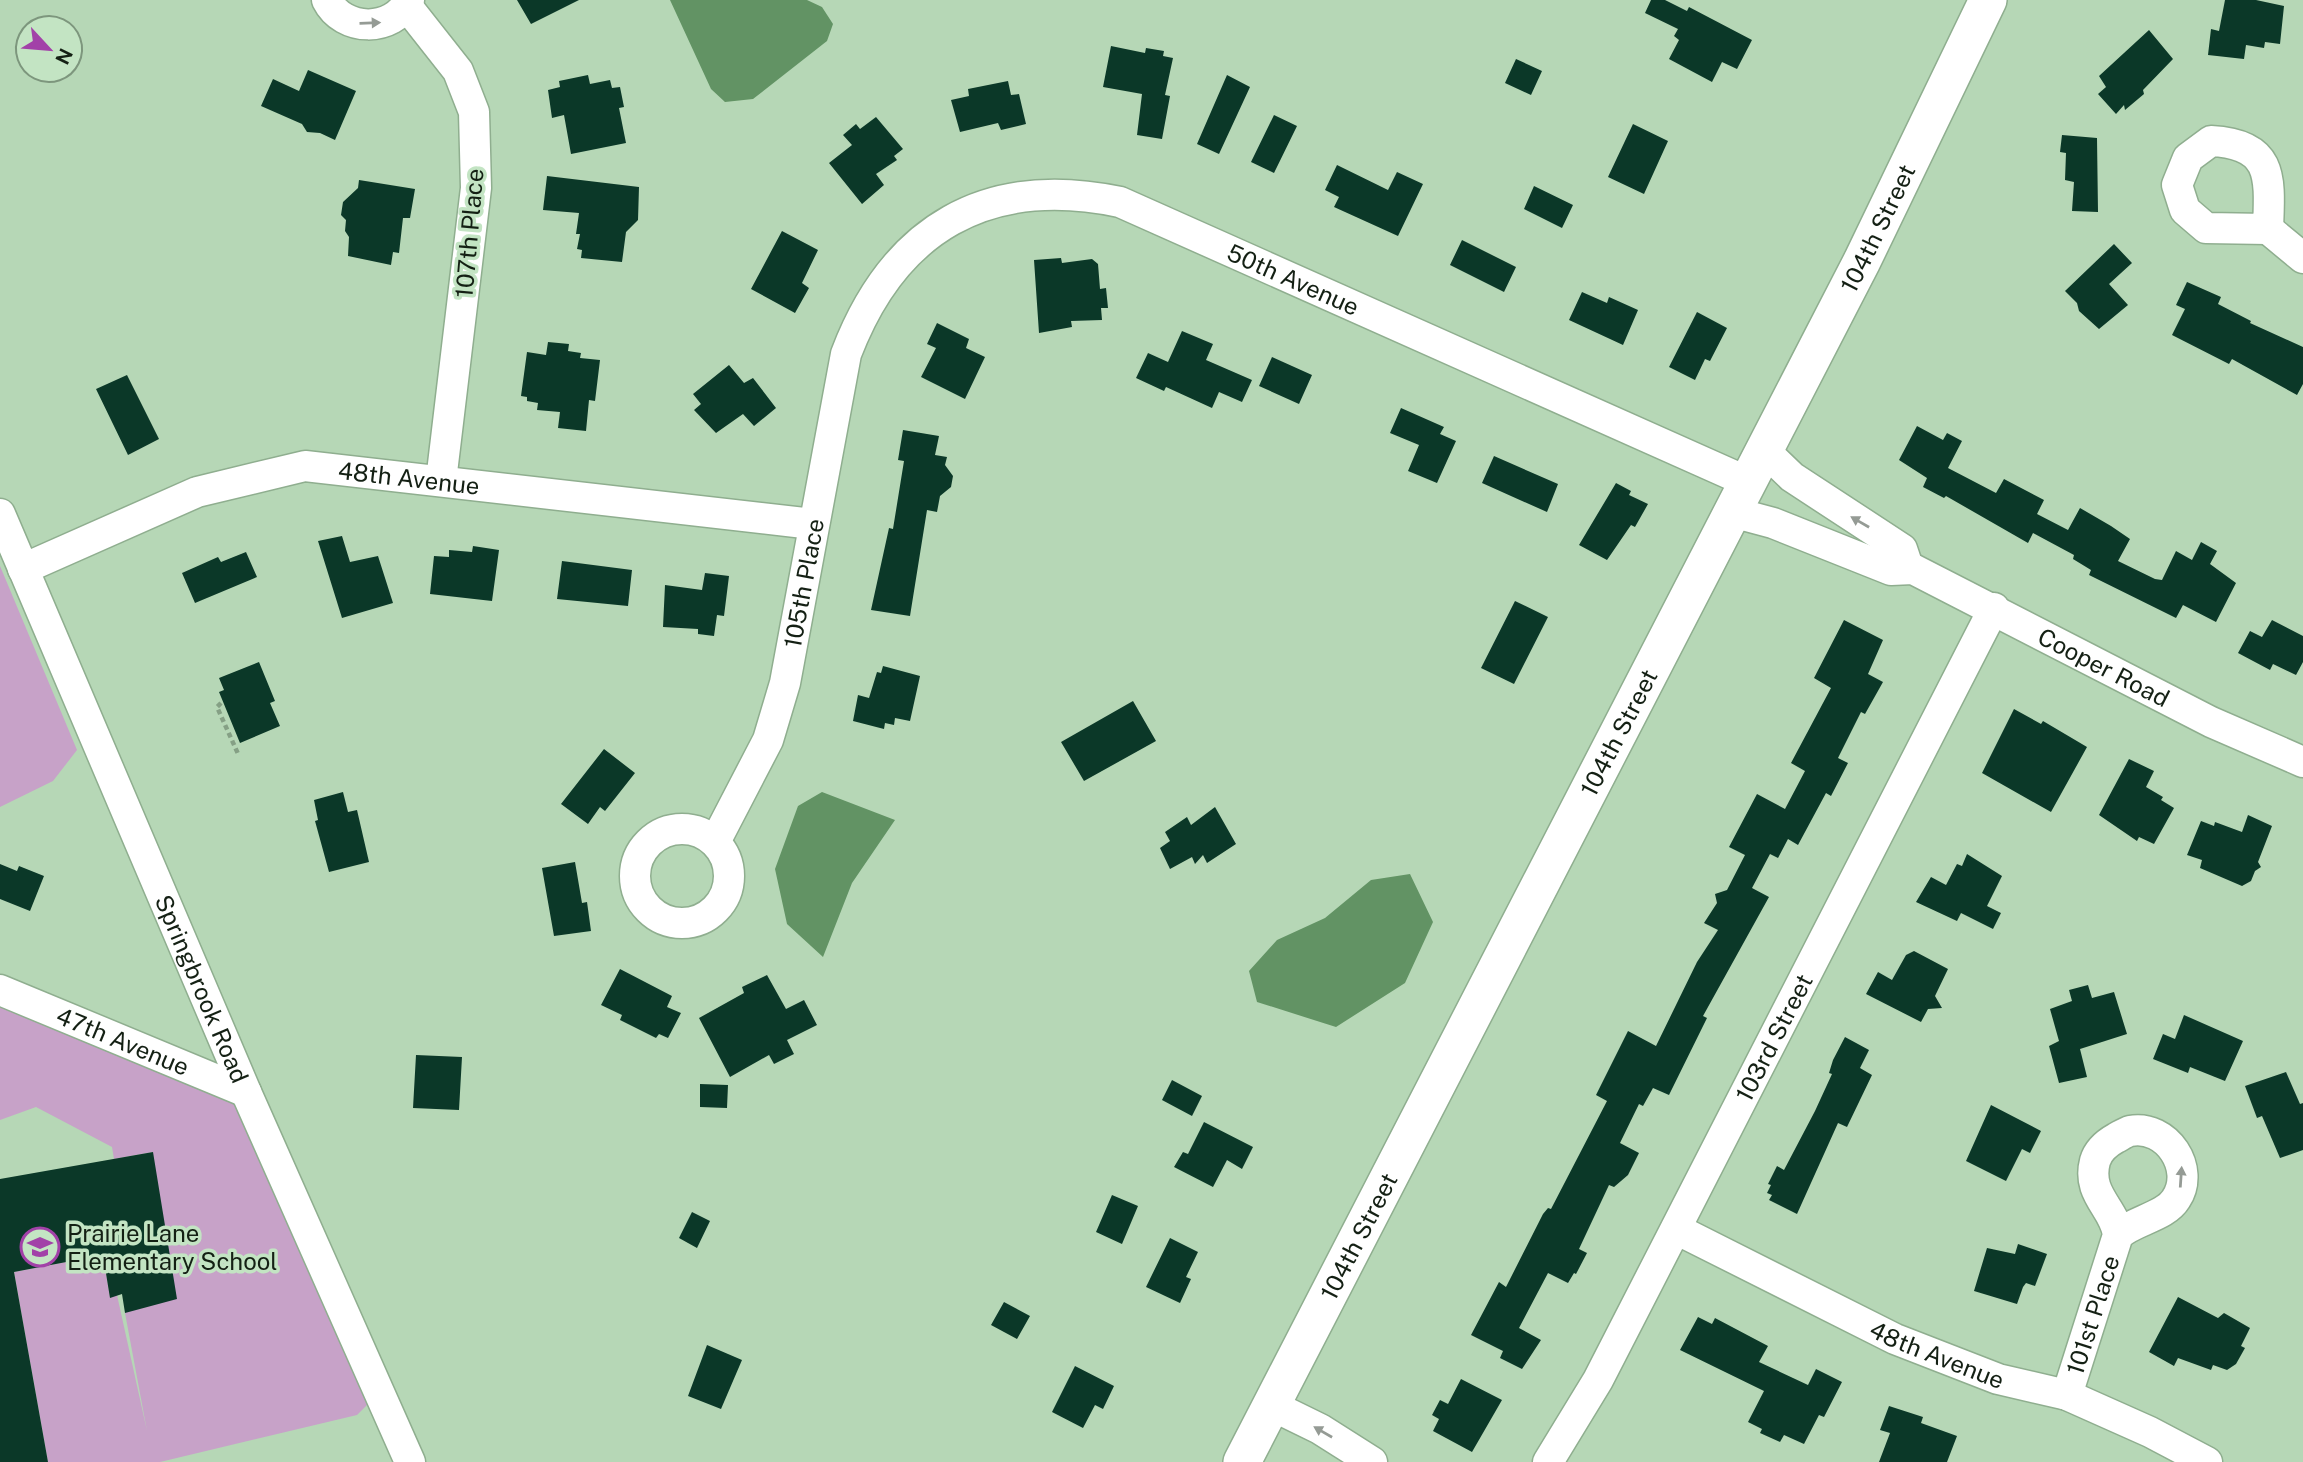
<svg xmlns="http://www.w3.org/2000/svg" width="2303" height="1462" viewBox="0 0 2303 1462" font-family="'Public Sans',sans-serif">
  <style>
    .green { fill: #c7a2c8 }
    .water { fill: #629364 }
    .building { fill: #0b3828 }
    .lines { fill: none; stroke-linecap: round; stroke-linejoin: round }
    .minor-casing { stroke: #8fae8f; stroke-width: 33 }
    .major-casing { stroke: #8fae8f; stroke-width: 40 }
    .path { stroke: #85a085; stroke-width: 4.5; stroke-dasharray: 5 3.5; stroke-linecap: butt }
    .minor { stroke: #fff; stroke-width: 30 }
    .major { stroke: #fff; stroke-width: 37 }
    .oneway { fill: #959b95 }
    .labels { text-anchor: middle; dominant-baseline: central; stroke-width: 7; stroke-linejoin: round; paint-order: stroke }
    .street-label { font-size: 24px; fill: #142014; stroke: #c3e4c3 }
    .poi-label { font-size: 24px; fill: #142014; stroke: #c3e4c3; text-anchor: start }
  </style>
  <rect width="100%" height="100%" fill="#b6d7b6"/>
  <path class="green" d="M0 566 77 750 53 781 0 807Z
    M0 990 246 1092 371 1401 357 1415 160 1462H48L14 1272 103 1255 110 1297 117 1295 147 1431 125 1313 153 1152 114 1159 112 1147 36 1107 0 1120Z"/>
  <path class="water" d="M670 0H807L822 7 833 24 827 41 753 99 725 102 711 89Z
    M822 792 895 820 852 883 823 957 787 924 775 869 798 806Z
    M1410 874 1433 922 1405 983 1336 1027 1257 1002 1249 971 1277 940 1325 918 1371 880Z"/>
  <path class="building" d="M517 0H579L531 24Z
    M1651 0H1665L1687 11 1689 7 1752 40 1737 69 1722 62 1712 82 1669 59 1679 40 1674 36 1678 29 1645 13Z
    M2225 0H2256L2284 6 2280 44 2265 42 2264 48 2246 45 2244 59 2208 55 2211 29 2219 31Z
    M2149 30 2173 59 2143 90 2144 94 2125 110 2124 105 2116 114 2098 94 2106 87 2099 76Z
    M1111 46 1145 53 1146 48 1164 51 1163 56 1173 58 1165 95 1170 96 1162 139 1137 135 1142 94 1103 87Z
    M1516 59 1542 71 1531 95 1505 83Z
    M308 70 356 91 335 140 320 133 307 132 302 124 261 106 273 79 299 91Z
    M588 75 590 84 610 80 612 88 620 87 624 107 619 108 626 143 571 154 564 115 552 118 548 90 560 87 559 81Z
    M1227 75 1250 87 1219 154 1197 144Z
    M1008 81 1011 95 1019 94 1026 124 1001 130 998 123 960 132 951 100 969 96 968 89Z
    M1274 115 1297 126 1274 173 1251 162Z
    M876 117 903 149 894 156 897 160 876 174 884 185 862 204 829 163 852 145 843 135 856 124 860 129Z
    M1633 124 1668 141 1644 194 1608 177Z
    M2062 135 2097 138 2098 212 2072 211 2074 182 2065 180 2066 153 2060 152Z
    M1337 165 1388 190 1397 172 1423 184 1398 236 1334 207 1339 197 1325 190Z
    M547 176 639 187 638 220 626 232 622 262 581 258 582 250 577 249 580 234H576L579 213 543 210Z
    M359 180 415 189 410 218H403L399 253 393 252 391 265 348 256 349 237 345 231 346 220 341 215 343 202 358 188Z
    M1534 186 1573 205 1562 228 1524 209Z
    M782 231 818 250 802 283 809 288 795 313 751 289Z
    M1462 240 1516 267 1504 292 1450 265Z
    M2114 244 2132 263 2109 284 2128 305 2099 329 2079 311 2077 303 2065 291Z
    M1061 258 1062 263 1092 259 1098 264 1100 289 1106 288 1108 308H1101L1102 320 1071 321 1072 327 1039 333 1034 260Z
    M2187 282 2221 297 2218 304 2251 321 2250 323 2303 347V384L2297 395 2232 359 2229 364 2172 335 2185 309 2176 305Z
    M1582 292 1607 303 1609 297 1638 310 1623 345 1569 320Z
    M1697 312 1727 328 1710 361 1705 359 1695 380 1669 367Z
    M937 323 969 339 966 348 985 357 965 399 921 377 936 348 927 344Z
    M1182 331 1213 344 1206 360 1252 380 1242 402 1219 392 1212 408 1166 387 1164 391 1136 378 1148 353 1168 362Z
    M548 342 569 344 568 351 581 353 580 358 600 360 595 401 589 400 586 431 558 428 560 412 537 410 538 403 527 401V397L521 396 527 352 546 355Z
    M1272 357 1312 375 1299 404 1259 386Z
    M729 365 744 383 753 378 776 408 754 426 743 414 716 433 694 410 701 404 693 394Z
    M127 375 159 439 128 455 96 389Z
    M1401 408 1444 427 1440 434 1456 441 1437 483 1408 471 1419 445 1390 433Z
    M1917 426 1943 440 1947 433 1962 441 1948 468 1996 493 2004 479 2044 500 2037 514 2068 530 2080 508 2111 526 2130 539 2118 561 2155 579 2162 580 2176 551 2192 560 2201 542 2217 551 2210 564 2236 583 2216 622 2183 605 2176 618 2089 575 2091 570 2073 559 2074 555 2033 533 2028 543 1946 496 1944 498 1923 487 1927 478 1899 460Z
    M903 430 939 436 935 455 947 457 945 465 953 476 951 487 940 496 937 512 927 510 910 616 871 610 889 528 893 529 904 461 898 460Z
    M1494 456 1558 484 1547 512 1482 483Z
    M1616 483 1631 491 1629 495 1648 504 1635 527 1631 525 1607 560 1579 545Z
    M342 536 350 562 378 556 393 603 342 618 318 541Z
    M473 546 499 550 492 601 430 594 434 556 449 557V550L472 552Z
    M246 552 257 577 195 603 182 573 218 557 221 562Z
    M562 561 632 570 628 606 557 599Z
    M705 573 729 576 724 616 717 615 714 636 698 634V629L663 627 665 585 702 590Z
    M1515 601 1548 617 1514 684 1481 668Z
    M1844 620 1883 640 1868 674 1883 682 1865 714 1861 712 1838 758 1848 763 1831 796 1826 793 1798 845 1788 839 1778 858 1770 854 1752 888 1769 897 1703 1016 1707 1018 1669 1095 1653 1088 1643 1106 1639 1104 1620 1143 1639 1153 1628 1175 1614 1187 1609 1185 1579 1249 1587 1253 1576 1274 1574 1273 1568 1283 1548 1273 1519 1328 1541 1340 1522 1369 1500 1358 1503 1351 1471 1335 1499 1282 1506 1287 1543 1214 1548 1208 1551 1209 1607 1101 1596 1095 1628 1031 1656 1046 1697 962 1718 930 1704 923 1717 903 1715 894 1727 890 1745 855 1729 847 1757 794 1785 809 1805 771 1791 763 1831 688 1814 678Z
    M2272 620 2303 636V662L2296 675 2273 664 2270 670 2238 653 2250 631 2262 637Z
    M259 662 275 701 270 703 280 726 240 743 219 692 224 690 219 678Z
    M883 666 920 676 910 721 895 718 894 725 885 723 884 729 853 721 858 695 869 698 877 672 881 673Z
    M1133 701 1156 741 1084 781 1061 742Z
    M2014 709 2041 724 2043 721 2087 747 2051 812 1982 773Z
    M604 749 635 773 605 811 600 807 588 824 561 804Z
    M2129 759 2154 771 2146 787 2163 797 2161 800 2174 808 2154 844 2139 837 2137 841 2099 815Z
    M343 792 348 812 357 810 369 862 329 872 315 821 318 820 314 800Z
    M1215 807 1236 844 1207 863 1203 855 1195 864 1192 857 1170 869 1160 848 1170 841 1165 832 1187 817 1191 825Z
    M2248 815 2272 826 2258 862 2261 867 2255 871 2251 881 2242 886 2200 868 2202 860 2187 855 2201 821 2214 826 2215 822 2242 832Z
    M1967 854 2002 876 1987 906 2001 913 1993 929 1961 913 1957 921 1916 902 1931 877 1946 885 1957 864 1962 866Z
    M575 862 582 903 587 902 591 931 554 936 542 868Z
    M0 864 17 871 19 866 44 876 30 911 0 899Z
    M1914 951 1948 969 1935 996 1942 1008 1928 1009 1921 1022 1866 994 1878 972 1892 980 1906 955Z
    M620 969 672 996 667 1007 681 1013 668 1038 659 1034 656 1038 620 1020 622 1015 601 1005Z
    M767 975 786 1009 804 1000 817 1025 787 1040 794 1054 774 1064 769 1055 730 1077 699 1018 744 993 742 987Z
    M2088 985 2092 998 2114 992 2127 1034 2080 1049 2087 1077 2059 1083 2049 1046 2059 1041 2050 1009 2072 1001 2069 990Z
    M2184 1015 2243 1041 2225 1081 2190 1067 2188 1073 2153 1059 2163 1034 2175 1039Z
    M1845 1037 1869 1050 1860 1068 1872 1075 1847 1127 1838 1123 1797 1214 1769 1200 1772 1195 1767 1193 1771 1185 1768 1184 1777 1166 1784 1170 1815 1111 1832 1074 1829 1073 1833 1060Z
    M416 1055 462 1057 459 1110 413 1108Z
    M2286 1072 2300 1104 2303 1103V1150L2280 1158 2262 1116 2257 1118 2245 1086Z
    M1172 1080 1202 1096 1192 1116 1162 1100Z
    M700 1084 728 1085 727 1108 700 1107Z
    M1991 1105 2041 1131 2030 1153 2022 1149 2006 1181 1966 1161Z
    M1204 1122 1253 1147 1242 1169 1227 1160 1213 1187 1174 1167 1183 1152 1188 1154Z
    M153 1152 177 1299 125 1313 122 1294 110 1298 103 1255 14 1272 48 1462H0V1179Z
    M1112 1195 1138 1206 1122 1244 1096 1232Z
    M692 1212 710 1221 697 1248 679 1238Z
    M1170 1238 1198 1252 1186 1277 1191 1279 1180 1303 1146 1287Z
    M2018 1244 2047 1254 2035 1286 2026 1283 2023 1287 2017 1304 1974 1291 1987 1248 2015 1254Z
    M2178 1297 2218 1318 2224 1313 2250 1328 2241 1346 2245 1348 2236 1364 2227 1370 2213 1365 2211 1370 2178 1358 2174 1366 2149 1352Z
    M1004 1302 1030 1316 1017 1339 991 1325Z
    M1698 1317 1712 1324 1715 1318 1768 1346 1759 1362 1808 1385 1816 1369 1842 1382 1824 1417 1819 1415 1804 1444 1784 1435 1780 1442 1760 1433 1762 1429 1748 1422 1764 1391 1680 1350Z
    M707 1345 742 1360 721 1409 688 1396Z
    M1075 1366 1114 1386 1103 1409 1095 1405 1083 1428 1052 1412Z
    M1461 1379 1502 1400 1472 1452 1433 1431 1439 1419 1432 1415 1440 1400 1448 1404Z
    M1889 1406 1923 1417 1921 1423 1957 1436 1947 1462H1879L1890 1433 1880 1430Z"/>
  <g class="lines">
    <defs>
      <g id="minor">
        <path d="M327 0C343 32 393 33 409 0"/>
        <path d="M406 5 458 71 474 112 476 188 441 481"/>
        <path d="M2211 141C2274 144 2270 178 2268 229L2206 228 2185 210 2177 185 2188 158Z"/>
        <path d="M2268 229 2303 258"/>
        <path d="M1764 450 1792 477 1902 549 1908 567"/>
        <path id="s1" d="M1732 512 1773 523 1891 570 1913 569 2211 722 2303 762"/>
        <path id="s2" d="M0 514 246 1092 410 1462"/>
        <path id="s3" d="M23 569 197 492 305 466 813 524"/>
        <circle cx="682" cy="876" r="47"/>
        <path id="s4" d="M715 842 768 740 785 683 846 354C894 228 987 174 1120 202L1748 482"/>
        <path id="s5" d="M0 990 246 1092"/>
        <path id="s6" d="M1676 1229 1895 1339 1998 1379 2067 1395 2150 1432 2207 1462"/>
        <path id="s7" d="M2067 1395 2118 1235C2115 1208 2086 1195 2095 1161 2098 1151 2107 1143 2116 1138 2120 1136 2126 1132 2130 1131 2167 1124 2196 1169 2176 1199 2165 1217 2134 1220 2118 1235"/>
        <path d="M1271 1405 1320 1429 1372 1462"/>
        <path id="s8" d="M1548 1462 1598 1380 1994 608"/>
      </g>
      <g id="major">
        <path id="s9" d="M1242 1462 1862 261 1988 0"/>
      </g>
    </defs>
    <use href="#minor" class="minor-casing"/>
    <use href="#major" class="major-casing"/>
    <path class="path" d="M221 703 217 707 239 756"/>
    <use href="#minor" class="minor"/>
    <use href="#major" class="major"/>
  </g>
  <defs><path id="oneway-solid" d="M-6-.8H1V-3.2L6.5 0L1 3.2V.8H-6Z" transform="scale(1.75)"/></defs>
  <g class="oneway">
    <use href="#oneway-solid" transform="translate(370 23) rotate(-2)"/>
    <use href="#oneway-solid" transform="translate(1860 522) rotate(-150)"/>
    <use href="#oneway-solid" transform="translate(2181 1177) rotate(-86)"/>
    <use href="#oneway-solid" transform="translate(1323 1432) rotate(-150)"/>
  </g>
  <defs>
    <symbol id="school-ring" viewBox="-11 -11 22 22"><circle r="9.5" fill="#c3e4c3" stroke="#a241a8" stroke-width="1.5"/><path d="M0-5L7-2L0 1L-7-2ZM-4 1L0 2.5L4 1V4Q0 6-4 4Z" fill="#a241a8"/></symbol>
  </defs>
  <g fill-rule="evenodd">
    <use href="#school-ring" x="18" y="1225" width="44" height="44"/>
  </g>
  <g class="labels">
    <g class="street-label">
      <text stroke="none"><textPath href="#s9" startOffset="1388">104th Street</textPath></text>
      <text transform="translate(469 233) rotate(-85)">107th Place</text>
      <text stroke="none"><textPath href="#s4" startOffset="1046">50th Avenue</textPath></text>
      <text stroke="none"><textPath href="#s3" startOffset="406">48th Avenue</textPath></text>
      <text stroke="none"><textPath href="#s4" startOffset="276">105th Place</textPath></text>
      <text stroke="none"><textPath href="#s1" startOffset="406">Cooper Road</textPath></text>
      <text stroke="none"><textPath href="#s9" startOffset="821">104th Street</textPath></text>
      <text stroke="none"><textPath href="#s2" startOffset="516">Springbrook Road</textPath></text>
      <text stroke="none"><textPath href="#s8" startOffset="481">103rd Street</textPath></text>
      <text stroke="none"><textPath href="#s5" startOffset="133">47th Avenue</textPath></text>
      <text stroke="none"><textPath href="#s9" startOffset="254">104th Street</textPath></text>
      <text stroke="none"><textPath href="#s7" startOffset="84">101st Place</textPath></text>
      <text stroke="none"><textPath href="#s6" startOffset="290">48th Avenue</textPath></text>
    </g>
    <g class="poi-label">
      <text x="67" y="1233">Prairie Lane<tspan x="67" dy="28">Elementary School</tspan></text>
    </g>
  </g>
  <g transform="translate(49 49) rotate(116)"><circle r="33" fill="#c3e4c3" stroke="#7d967d" stroke-width="2"/>
  <path d="M0-5L12 26L0 18L-12 26Z" fill="#a241a8"/>
  <text y="-10" font-size="19" font-weight="bold" text-anchor="middle" fill="#142014">N</text>
  </g>
</svg>
